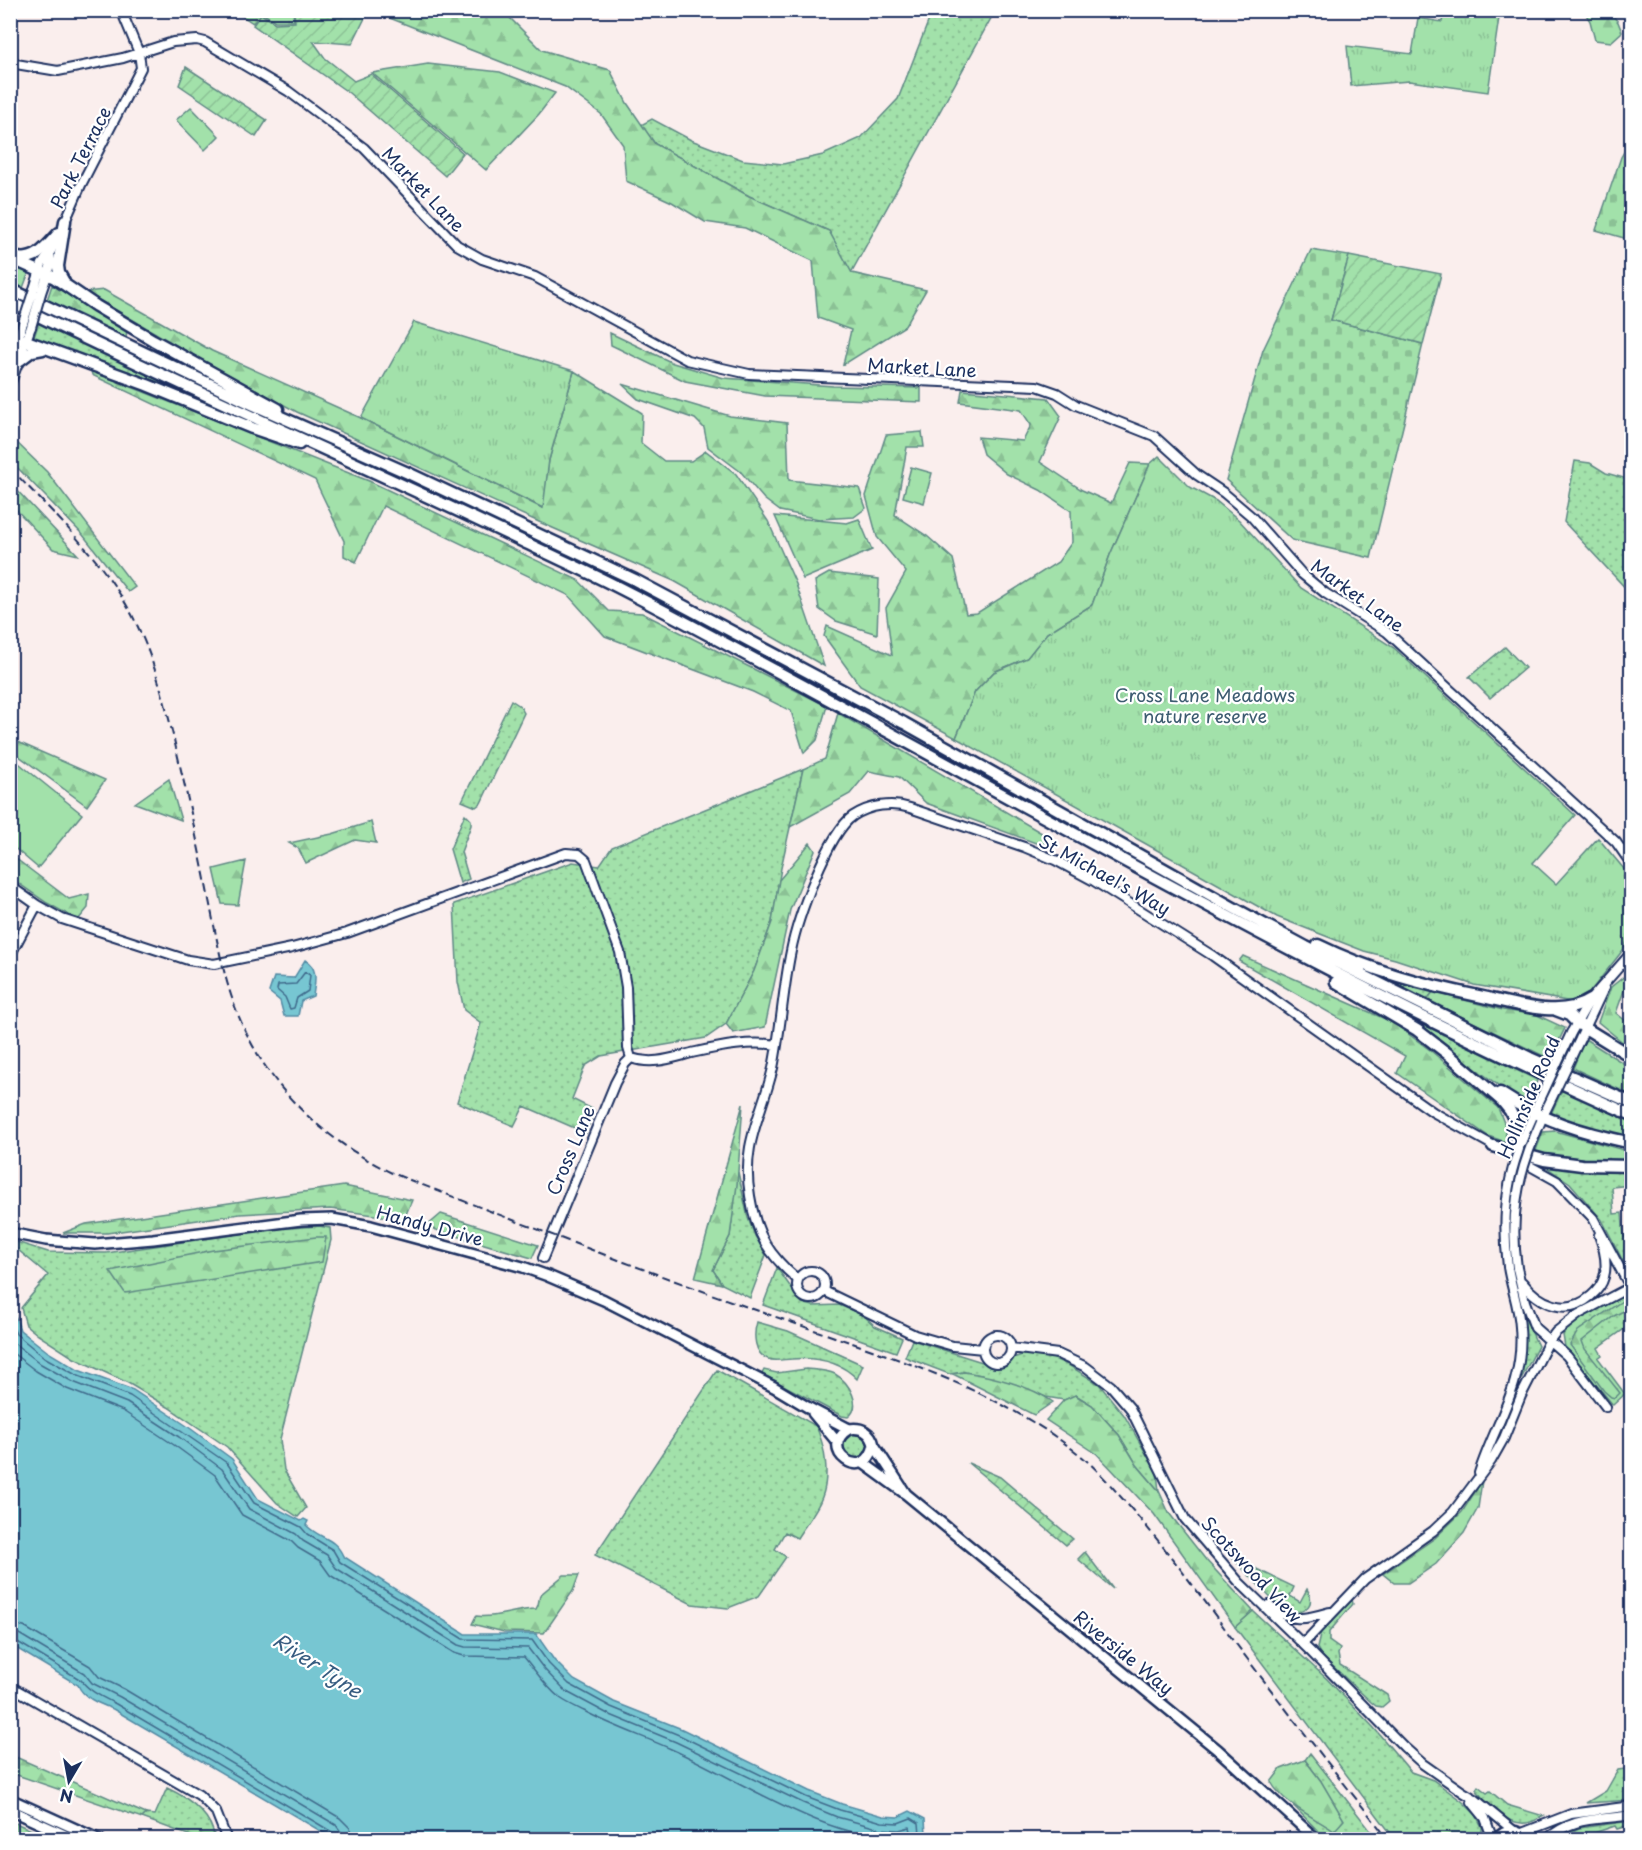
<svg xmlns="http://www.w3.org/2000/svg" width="1642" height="1850" viewBox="0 0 1642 1850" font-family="'Playpen Sans',sans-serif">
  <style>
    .grass { fill: url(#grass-dots); stroke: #5e8884; stroke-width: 1.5 }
    .forest { fill: url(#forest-firs); stroke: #5e8884; stroke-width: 1.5 }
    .cemetery { fill: url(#cemetery-stones); stroke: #5e8884; stroke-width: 1.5 }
    .park { fill: url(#park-tufts); stroke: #5e8884; stroke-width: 1.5 }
    .garden { fill: url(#garden-furrows); stroke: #5e8884; stroke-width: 1.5 }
    .pitch { fill: #a2e1aa; stroke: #5e8884; stroke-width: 1.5 }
    .water { fill: #77c6d2; stroke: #528aa4; stroke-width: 1.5 }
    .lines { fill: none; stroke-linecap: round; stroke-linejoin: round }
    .shore { stroke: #406b8c; stroke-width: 1.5 }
    .tertiary-casing { stroke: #1b2f5e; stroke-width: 12 }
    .primary-casing { stroke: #1b2f5e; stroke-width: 14 }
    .trunk-casing { stroke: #1b2f5e; stroke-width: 15 }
    .tertiary { stroke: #fff; stroke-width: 8 }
    .primary { stroke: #fff; stroke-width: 9 }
    .trunk { stroke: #fff; stroke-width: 10 }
    .rail { stroke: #1b2f5e; stroke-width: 2; stroke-dasharray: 9 4.5; stroke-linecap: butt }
    .tertiary-bridge-casing { stroke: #1b2f5e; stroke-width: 12; stroke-linecap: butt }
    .tertiary-bridge { stroke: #fff; stroke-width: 8 }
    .labels { text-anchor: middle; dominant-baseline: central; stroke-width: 4.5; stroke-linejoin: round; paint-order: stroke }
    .street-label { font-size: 18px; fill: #1b2f5e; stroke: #fff }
    .park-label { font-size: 18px; fill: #3d5c71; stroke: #fff }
    .water-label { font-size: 20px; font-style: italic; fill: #375c81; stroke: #fff }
  </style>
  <defs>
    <pattern id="grass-dots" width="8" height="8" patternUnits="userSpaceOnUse" patternTransform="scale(1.5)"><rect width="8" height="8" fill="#a2e1aa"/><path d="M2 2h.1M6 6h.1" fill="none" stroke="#8bc195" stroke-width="1.8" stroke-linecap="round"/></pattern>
    <pattern id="forest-firs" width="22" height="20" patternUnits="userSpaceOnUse" patternTransform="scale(1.5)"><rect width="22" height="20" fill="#a2e1aa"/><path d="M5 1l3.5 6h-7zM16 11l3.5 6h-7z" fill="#8bc195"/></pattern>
    <pattern id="cemetery-stones" width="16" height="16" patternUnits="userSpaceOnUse" patternTransform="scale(1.5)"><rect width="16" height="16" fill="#a2e1aa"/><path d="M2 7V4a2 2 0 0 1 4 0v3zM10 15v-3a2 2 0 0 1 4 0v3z" fill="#8bc195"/></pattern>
    <pattern id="park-tufts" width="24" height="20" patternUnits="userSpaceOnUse" patternTransform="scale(1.5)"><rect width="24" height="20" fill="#a2e1aa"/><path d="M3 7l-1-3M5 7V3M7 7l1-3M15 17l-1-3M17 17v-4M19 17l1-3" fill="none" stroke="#8bc195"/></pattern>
    <pattern id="garden-furrows" width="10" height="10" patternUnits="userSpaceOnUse" patternTransform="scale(1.5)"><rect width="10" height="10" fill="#a2e1aa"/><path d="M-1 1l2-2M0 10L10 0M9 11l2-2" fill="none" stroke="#8bc195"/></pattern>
  </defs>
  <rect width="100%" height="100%" fill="#faeeed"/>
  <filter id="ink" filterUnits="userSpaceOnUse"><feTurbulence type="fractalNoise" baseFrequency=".0167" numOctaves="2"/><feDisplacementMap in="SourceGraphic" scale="12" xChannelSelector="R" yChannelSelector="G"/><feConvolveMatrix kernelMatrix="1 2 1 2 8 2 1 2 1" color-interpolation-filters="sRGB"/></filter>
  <g filter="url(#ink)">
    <path class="grass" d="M931 11H995L851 273 829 231 749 196 655 144 641 125 652 119 691 140 743 160 783 164 823 155 861 138 898 99 932 12Z
      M39 322 243 417 242 421 33 340Z
      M1575 461 1590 463 1606 473 1631 480V594L1564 522Z
      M1505 647 1525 668 1490 698 1469 677Z
      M511 700 520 706 524 713 481 803 476 807 462 801Z
      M803 769 781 868 772 922 754 971 726 1024 706 1038 601 1056 585 1066 572 1099 594 1110 586 1133 524 1106 514 1126 457 1102 481 1023 464 1010 458 982 454 904 573 862 599 866 612 847Z
      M465 814 471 820V825L461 852 469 879 460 883 450 849Z
      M1367 970 1433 992 1427 1000 1365 972Z
      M1399 1013 1537 1080 1535 1088 1528 1103 1516 1098Z
      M1562 1090 1631 1121V1138L1572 1124 1550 1116Z
      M1543 1165 1631 1170V1185L1612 1187 1614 1214 1622 1213 1624 1237H1631V1277L1602 1220 1570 1183Z
      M738 1172 748 1218 755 1236 766 1255 750 1298 722 1284 713 1270 730 1236Z
      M319 1226 330 1228 331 1240 280 1439 284 1470 306 1508 298 1517 277 1503 227 1447 168 1407 128 1383 74 1358 38 1335 26 1325 21 1308 48 1275 11 1244 10 1240 48 1252 106 1253 274 1229Z
      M1512 1259 1528 1324 1538 1346 1518 1385 1523 1360 1525 1333Z
      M777 1268 802 1303 813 1306 839 1305 863 1315 875 1326 902 1338 896 1352 763 1305Z
      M1631 1292V1324L1598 1348 1602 1355 1598 1358 1625 1394 1613 1405 1565 1347 1563 1335C1575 1312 1610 1302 1631 1292Z
      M757 1322 788 1331 863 1365 857 1379C840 1361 817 1357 792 1359 785 1359 775 1362 768 1359 754 1354 753 1335 757 1322Z
      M912 1340 998 1367 1006 1365 1013 1358 1025 1354 1050 1357 1070 1366 1099 1384 1124 1415 1157 1473 1159 1491 1137 1465 1119 1435 1092 1405 1076 1395 1064 1400 1046 1397 981 1375 964 1372 949 1374 905 1357Z
      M806 1369C816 1370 827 1370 835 1374 849 1382 863 1406 848 1417L842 1416 762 1374 764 1370 777 1373Z
      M717 1370 816 1426C825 1446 830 1476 822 1497 817 1511 805 1525 797 1538L785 1532 775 1549 786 1557 759 1596 728 1608 692 1604 595 1555Z
      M843 1447a13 13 0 1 1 26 0a13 13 0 1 1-26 0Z
      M1227 1548 1241 1555 1240 1561 1294 1587 1290 1596 1300 1602 1307 1589C1318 1608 1300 1615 1284 1612L1224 1549Z
      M1352 1599 1353 1604 1329 1632V1641L1340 1649 1338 1654 1340 1665 1387 1695 1389 1701 1382 1707 1376 1706 1371 1702 1321 1655 1317 1648 1321 1631Z
      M1253 1611 1327 1679 1374 1728 1411 1772 1433 1780 1463 1802 1476 1815 1482 1827V1839H1395L1235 1627Z
      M1310 1753 1377 1839H1330L1319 1832 1287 1799 1334 1830 1321 1781 1305 1760Z
      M1632 1768 1631 1800 1586 1803 1606 1791 1618 1770Z
      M1478 1786 1487 1793 1490 1791 1507 1805 1544 1816C1539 1818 1532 1823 1526 1823 1506 1825 1486 1804 1476 1789Z
      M167 1788C189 1798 211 1814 215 1839H199L142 1818 146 1814 155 1815Z
      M11 1821 52 1839H11Z
      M1631 1821V1827L1628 1828 1627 1826 1617 1829 1615 1826 1591 1834 1592 1839H1556L1579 1828Z"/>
    <path class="forest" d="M235 11H293L294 21H275L262 13 253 23Z
      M338 11H503L542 50 610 70 627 103 655 144 749 196 829 231 852 273 926 290 905 326 843 365 851 330 818 318 813 261 745 228 705 222 672 202 626 181 623 145 601 114 565 87 372 11 365 14H339Z
      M1584 11H1609L1618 22 1622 32 1611 42 1595 40 1590 21Z
      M428 64 500 72 555 93 539 114 486 170 372 73Z
      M10 262 29 272 23 288 11 281Z
      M52 285 127 329 126 338 47 300Z
      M104 290 212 351 361 418 542 508 549 460 574 371 642 413 641 443 664 461H691L706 451 736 474 768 521 796 584 824 666 674 581 539 522 297 412 200 359 85 292Z
      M610 333 673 363 724 378 833 386 921 388V402L765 396 685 381 611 345Z
      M91 371 369 481 578 580 609 611 642 613 827 706 817 740 804 753 791 711 753 692 605 636 568 595 383 506 356 562 344 556V541L315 480 92 375Z
      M622 384 730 416 787 423 789 480 859 488 866 508 854 517 819 519 780 511 764 499 741 472 708 447 704 428 695 419 638 399Z
      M962 390 1048 398 1061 416 1040 462 1082 490 1111 503 1130 463 1150 464 1110 555 1092 605 1047 633 1027 658 994 672 975 692 956 738 860 686 824 636 827 626 892 655 886 608 906 572 877 537 866 496 886 435 922 432 924 447H907L895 515 927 536 953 559 966 614 977 613 1058 562 1072 542 1071 511 1040 490 1007 474 983 454 978 437 1023 441 1031 425 1021 410 960 402Z
      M11 437 47 472 135 587 128 592 83 535 11 461Z
      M10 484H11L78 555 53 549 11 504Z
      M775 516 847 523 859 519 872 550 803 579Z
      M829 573 879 579 877 634 836 621 819 609 815 581Z
      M838 713 1045 835 1044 846 926 803 899 777 869 771 850 794 790 827 803 769 825 759Z
      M11 739 105 780 87 806 11 750Z
      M169 779 181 820 135 803Z
      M371 822 376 843 355 840 306 863 298 848 289 843 332 834Z
      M810 843 815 850 790 910 765 1027 733 1033 726 1024 754 971 772 922 779 880Z
      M11 855 69 899 89 894 88 908 78 920 47 903 11 878Z
      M246 861 238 905 222 904 214 869Z
      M1243 956 1392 1022 1430 1050 1498 1108 1506 1128V1142L1488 1136 1397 1073 1405 1056 1239 961Z
      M1631 971 1616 1013 1631 1025V1049L1598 1022 1611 987Z
      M1433 992 1503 1010 1537 1015 1565 1028 1550 1059 1427 1000Z
      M1585 1039 1631 1068V1095L1573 1068Z
      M743 1104 737 1185 730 1236 713 1270 722 1284 695 1278Z
      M1555 1131 1631 1152V1161L1587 1159 1535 1153 1543 1132Z
      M344 1186 412 1200 404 1219 330 1209 240 1214 107 1233H63L86 1224Z
      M441 1214 538 1245 532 1258 426 1227Z
      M316 1237H326L322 1262 125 1293 110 1271 213 1250Z
      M1631 1295V1307L1614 1316 1582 1341 1585 1349 1620 1393 1615 1398 1611 1397 1604 1391 1570 1345 1578 1331Z
      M964 1372C992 1376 1031 1386 1053 1402L1034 1415 953 1374Z
      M1075 1395 1092 1405 1119 1435 1137 1465 1159 1491 1169 1513 1206 1560 1253 1611 1235 1627 1154 1514 1097 1454 1046 1420 1064 1400Z
      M1482 1481 1478 1508 1464 1533 1436 1564 1408 1583H1394L1383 1574 1435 1538 1462 1512Z
      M564 1575H579L573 1591 544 1633 504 1632 472 1624 476 1616C495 1619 515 1609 536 1609L538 1605 540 1595Z
      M11 1755 146 1814 142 1818 11 1773Z
      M1305 1760 1321 1781 1344 1820 1334 1831C1314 1817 1283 1804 1271 1782L1281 1769Z"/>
    <path class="cemetery" d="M1631 140V240L1596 230 1621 157Z
      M1311 250 1349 256 1331 320 1423 344 1371 558 1292 540 1226 480 1263 350Z"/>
    <path class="park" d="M1444 11H1500L1488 92 1409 81 1351 86 1347 46 1412 54 1418 18 1442 22Z
      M414 322 574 371 549 460 543 508 361 418Z
      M1159 456 1190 487 1216 501 1239 520 1301 588 1394 648 1575 815 1533 863 1556 884 1598 838 1624 869 1631 884V933L1623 950 1589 993 1573 1002 1474 985 1395 959 1364 951 1277 917 956 738 975 692 994 672 1027 658 1047 633 1092 605 1110 555 1150 464Z"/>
    <path class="garden" d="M298 10 337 11 339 16H366L352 44 313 41 325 58 354 81 371 74 463 153 445 176 349 93 253 25 261 14 275 23 295 22 294 12Z
      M186 67 267 120 256 137 179 85Z
      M1349 256 1441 274 1423 344 1331 320Z
      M968 1463 1000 1477 1073 1539 1066 1545Z
      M1085 1552 1113 1589 1078 1559Z"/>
    <path class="pitch" d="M191 107 219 136 205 150 176 120Z
      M911 467 932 473 924 503 903 497Z
      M10 756 82 814 38 868 11 845Z"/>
    <path class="water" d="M305 960C319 969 315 981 313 996L301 1001 298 1016H284L280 1001 269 992 274 977 294 978Z
      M11 1288 14 1291 13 1309 20 1330 48 1352 78 1370 133 1390 187 1426 232 1459 258 1499 301 1521 304 1519 308 1521 306 1525C319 1539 335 1537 343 1556L465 1634H536L554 1660 574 1680 614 1702 682 1729 809 1791 842 1804 883 1816 898 1817 910 1811 925 1819 926 1834 933 1839H334L113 1709C100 1704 83 1698 78 1685L11 1645Z"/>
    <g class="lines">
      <path class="shore" d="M305 972 310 975 308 991 297 998 294 1008 290 1009 285 997 277 990 278 985 296 984Z
        M10 1321 16 1334 44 1357 76 1375 130 1396 227 1463 254 1503 301 1527 307 1534 333 1550 340 1562 463 1639 532 1640 549 1664 569 1684 611 1707 679 1735 806 1797 840 1810 882 1822 898 1823 911 1818 919 1823 920 1835 922 1840
        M10 1340 41 1364 73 1382 127 1403 179 1437 222 1469 249 1509 296 1534 303 1541 327 1555 336 1568 458 1645 465 1647 528 1648 544 1669 565 1691 608 1714 676 1742 803 1803 837 1817 881 1829 899 1830 910 1827 913 1840
        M10 1351 36 1371 67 1389 123 1411 174 1445 215 1475 242 1515 291 1541 298 1548 320 1561 330 1575 454 1653 464 1656 524 1657C535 1670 545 1686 560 1698 567 1703 576 1707 584 1711 612 1726 642 1736 671 1749 743 1781 822 1838 903 1840
        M10 1624 24 1627 90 1666 99 1677 124 1689 340 1818 350 1828 352 1840
        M10 1633 19 1634 84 1673 92 1683 120 1697 336 1825 341 1832 343 1840
        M10 1640 16 1641 81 1680C90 1692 102 1697 116 1704L332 1832 335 1840"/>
      <defs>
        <path id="tertiary" d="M10 63 58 71 123 58 173 42 197 40 205 42 288 91 364 148 457 245 482 259 535 277 687 360 749 374 1037 386 1057 393 1076 405 1154 436 1197 475 1224 493 1251 516 1302 574 1325 593 1387 632 1616 842 1632 865
          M64 224 81 185 141 68 139 53 121 10
          M34 289 42 264 50 253
          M41 293 50 267V253L56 240
          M10 364 23 323
          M10 385 31 327
          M10 886 37 905 62 919 188 960 214 964 292 948 347 933 566 853 579 854 586 860 620 952 626 987 628 1048 631 1058
          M10 956 37 905
          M1571 1033 1590 1000 1632 952
          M1580 1039 1604 988
          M1536 1133 1544 1114
          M1518 1150 1536 1109
          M543 1258 615 1083 625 1064 631 1058C654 1066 674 1057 696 1052 723 1046 749 1041 777 1045
          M1517 1268 1525 1302 1535 1328 1567 1356 1606 1407
          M797 1285a14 14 0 1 1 28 0a14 14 0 1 1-28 0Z
          M798 1280C769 1255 756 1235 750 1196 741 1144 762 1115 773 1068 781 1029 783 989 791 951 797 920 828 833 853 816 870 805 892 802 910 808L1024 847 1055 860 1094 881 1213 956 1433 1112 1557 1181 1593 1218 1630 1287
          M1522 1282C1539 1304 1567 1317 1591 1296 1597 1291 1602 1285 1604 1277 1608 1263 1604 1248 1599 1235
          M824 1291 915 1335 953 1346 983 1349
          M983 1349a14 14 0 1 1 28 0a14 14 0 1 1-28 0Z
          M1011 1348 1058 1354 1086 1367 1111 1386 1130 1408 1185 1519 1239 1582 1309 1650 1404 1747 1423 1764 1463 1792 1475 1799 1514 1831
          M1479 1473C1496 1420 1525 1385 1520 1327 1519 1307 1511 1287 1508 1267
          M1269 1605C1292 1623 1302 1620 1330 1612
          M1303 1644 1365 1579 1433 1531 1453 1512 1491 1461 1504 1438 1521 1396 1549 1341 1556 1332 1579 1314 1632 1286
          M10 1686 199 1795 216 1812 227 1840
          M1472 1802 1485 1818 1493 1840
          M1522 1833 1571 1814 1632 1806
          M1546 1840C1574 1815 1598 1821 1632 1815"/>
        <path id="primary" d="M10 1233 46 1240 95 1244 153 1239 301 1220 332 1219 371 1226 523 1267 548 1276 604 1300 774 1387 809 1408 849 1429C862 1427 871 1432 874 1445L906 1494
          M813 1413 838 1443
          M849 1429C816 1449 865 1486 874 1445
          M862 1462 906 1494 1218 1750 1317 1840
          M10 1799 100 1840
          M10 1810 76 1840
          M1496 1840C1505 1828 1518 1828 1528 1840"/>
        <path id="trunk" d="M10 258 55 278 96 306 153 340 278 409
          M17 258C37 261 46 247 59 233
          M64 282 59 273 58 266 65 221
          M10 289 254 405 408 473 635 580 904 723 1232 907 1306 947 1530 1058 1632 1103
          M10 302C179 386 353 460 522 541 561 560 600 577 637 597 969 770 1289 964 1632 1115
          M10 335 147 385 252 428 299 444
          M20 360 32 351 43 349
          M1318 945C1371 971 1425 985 1483 997 1514 1004 1562 1019 1590 1000
          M1336 982 1417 1030 1448 1054 1502 1101 1510 1111 1515 1121 1518 1152
          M1556 1010 1569 1015 1577 1023 1632 1057
          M1500 1093C1540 1120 1584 1133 1632 1143
          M1493 1146 1544 1160 1582 1165 1632 1166"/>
      </defs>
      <use href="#tertiary" class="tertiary-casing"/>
      <use href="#primary" class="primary-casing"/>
      <use href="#trunk" class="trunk-casing"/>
      <use href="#tertiary" class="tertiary"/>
      <use href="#primary" class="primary"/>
      <use href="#trunk" class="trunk"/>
      <path class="rail" d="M10 468C57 517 109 565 138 627 159 672 170 722 181 770 191 812 200 853 208 895 217 939 224 985 243 1026 273 1093 327 1141 392 1173 512 1220 632 1266 753 1309 860 1347 986 1381 1076 1452 1096 1467 1112 1487 1128 1505 1164 1546 1196 1589 1228 1633 1280 1703 1334 1771 1389 1840"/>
      <defs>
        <path id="tertiary-bridge" d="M23 323 34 289
          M31 327 41 293
          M1537 1106 1571 1033
          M1546 1110 1580 1039
          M1508 1267C1503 1228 1504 1190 1518 1152
          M1517 1268C1510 1219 1517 1177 1536 1133"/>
      </defs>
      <use href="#tertiary-bridge" class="tertiary-bridge-casing"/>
      <use href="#tertiary-bridge" class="tertiary-bridge"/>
    </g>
  </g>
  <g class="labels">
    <g class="street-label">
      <text transform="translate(80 157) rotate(-63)">Park Terrace</text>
      <text transform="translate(424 189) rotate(46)">Market Lane</text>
      <text transform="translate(922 367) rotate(3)">Market Lane</text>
      <text transform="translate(1358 595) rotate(36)">Market Lane</text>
      <text transform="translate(1105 874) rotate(29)">St Michael's Way</text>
      <text transform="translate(1528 1097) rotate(-67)">Hollinside Road</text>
      <text transform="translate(570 1150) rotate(-67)">Cross Lane</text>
      <text transform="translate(430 1225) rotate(15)">Handy Drive</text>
      <text transform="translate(1252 1569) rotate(47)">Scotswood View</text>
      <text transform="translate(1124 1652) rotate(39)">Riverside Way</text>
    </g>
    <g class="park-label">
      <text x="1205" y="694">Cross Lane Meadows<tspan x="1205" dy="21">nature reserve</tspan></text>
    </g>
    <g class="water-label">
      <text transform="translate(318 1665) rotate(33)">River Tyne</text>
    </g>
  </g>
  <rect width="1642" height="1850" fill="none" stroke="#fff" stroke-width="36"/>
  <rect x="18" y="18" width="1606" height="1814" fill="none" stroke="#1b2f5e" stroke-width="2" filter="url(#ink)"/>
  <g transform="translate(69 1781) rotate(190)" stroke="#ffffff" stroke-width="4.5" paint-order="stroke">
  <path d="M0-4.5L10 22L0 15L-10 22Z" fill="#1b2f5e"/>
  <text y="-9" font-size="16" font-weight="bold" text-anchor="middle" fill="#1b2f5e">N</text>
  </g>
</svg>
